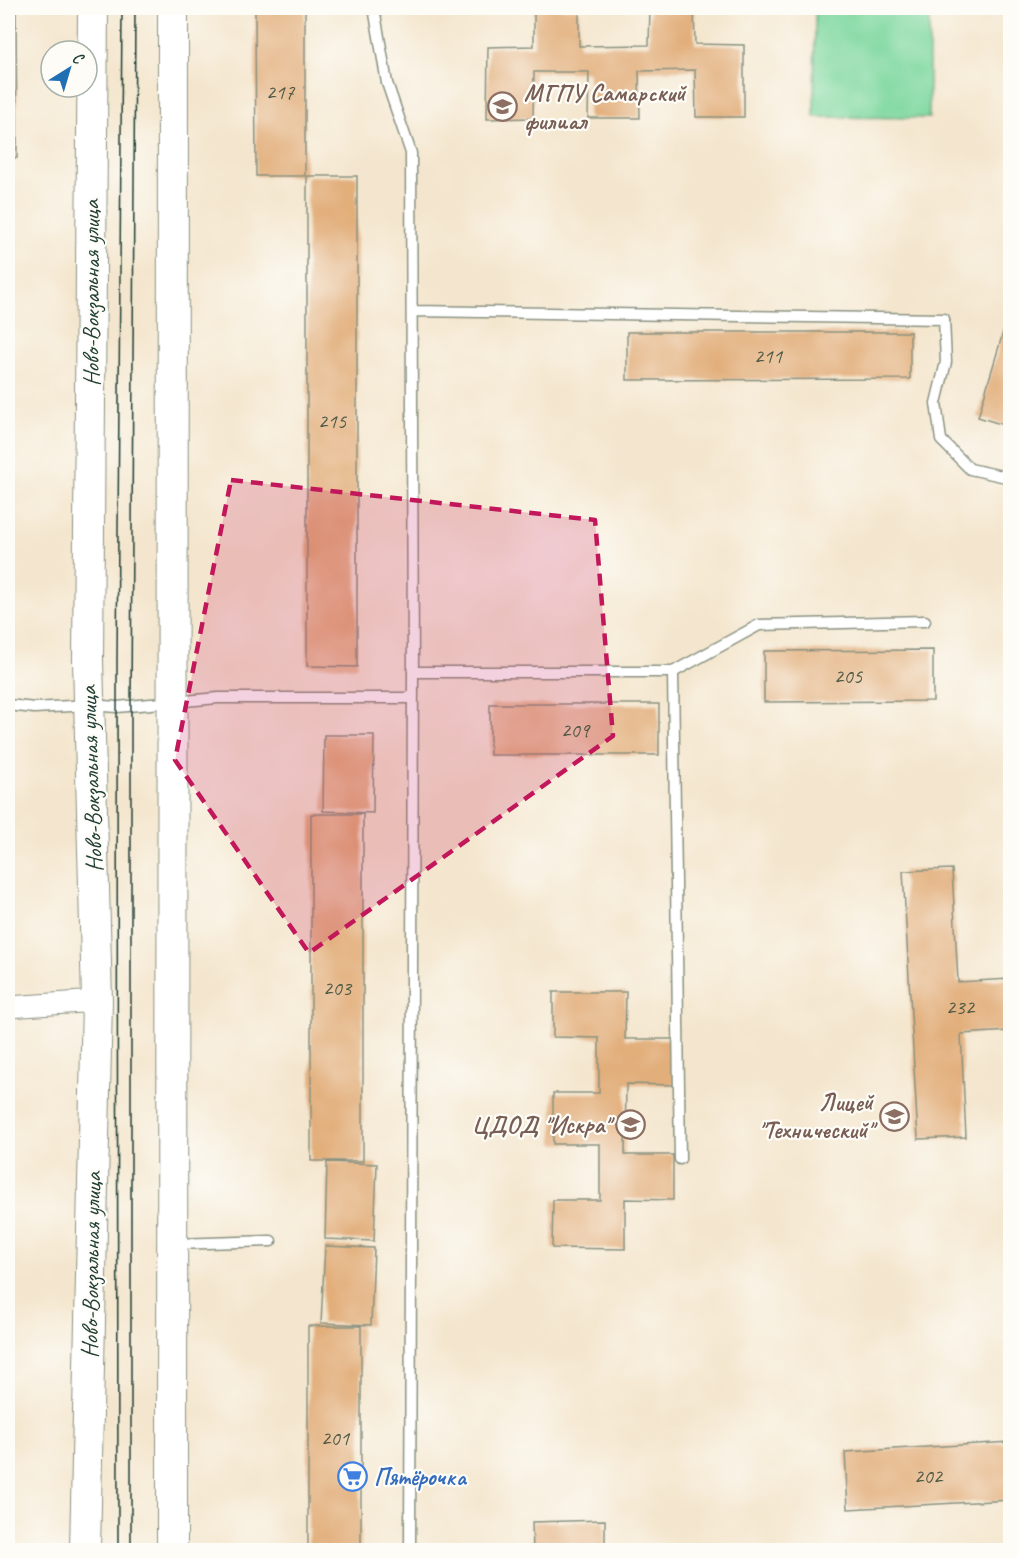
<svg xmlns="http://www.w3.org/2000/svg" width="1018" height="1558" viewBox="0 0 1018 1558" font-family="Caveat,sans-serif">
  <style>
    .green { fill: #7cd79d; stroke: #4e8a68; stroke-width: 1.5 }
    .building { fill: #e2ae7a }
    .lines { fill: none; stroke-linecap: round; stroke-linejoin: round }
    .lane-casing { stroke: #8a9281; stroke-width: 13 }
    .street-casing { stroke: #8a9281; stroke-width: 23 }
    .secondary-casing { stroke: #8a9281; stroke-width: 32 }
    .lane { stroke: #fff; stroke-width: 10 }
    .street { stroke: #fff; stroke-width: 21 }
    .secondary { stroke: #fff; stroke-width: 30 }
    .tram { stroke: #1f3d34; stroke-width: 1.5 }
    .marked { fill: #c2185b; fill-opacity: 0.2; stroke: #c2185b; stroke-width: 4.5; stroke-dasharray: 12 8; stroke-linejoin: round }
    .labels { text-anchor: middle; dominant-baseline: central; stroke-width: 4.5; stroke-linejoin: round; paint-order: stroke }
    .number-label { font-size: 21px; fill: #505946 }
    .education-label { font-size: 24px; font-weight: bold; fill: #785e54; stroke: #fdfcf7; text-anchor: end }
    .street-label { font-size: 24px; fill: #1f3d34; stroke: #fdfcf7 }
    .shop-label { font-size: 24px; font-weight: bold; fill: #366cbe; stroke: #fdfcf7; text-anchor: start }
  </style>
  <rect width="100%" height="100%" fill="#fdfcf7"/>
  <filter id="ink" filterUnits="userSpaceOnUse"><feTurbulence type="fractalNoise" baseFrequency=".0167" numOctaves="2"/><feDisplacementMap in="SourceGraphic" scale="12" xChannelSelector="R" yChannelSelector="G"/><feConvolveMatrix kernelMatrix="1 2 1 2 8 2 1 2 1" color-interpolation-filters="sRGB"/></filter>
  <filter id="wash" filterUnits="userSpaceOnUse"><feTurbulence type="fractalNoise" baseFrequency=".008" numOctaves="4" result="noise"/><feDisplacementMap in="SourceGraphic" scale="24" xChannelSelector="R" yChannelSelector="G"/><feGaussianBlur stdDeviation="1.35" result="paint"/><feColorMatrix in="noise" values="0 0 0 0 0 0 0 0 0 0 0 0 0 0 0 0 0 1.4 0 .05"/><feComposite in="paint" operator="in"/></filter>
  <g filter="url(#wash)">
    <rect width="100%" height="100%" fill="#f4e6ce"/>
    <path class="green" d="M815 8H929V118L814 117Z"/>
    <g id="blocks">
      <path class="building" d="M8 8H16L17 158H8Z
        M255 8H305V176H256Z
        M534 8H579V46L649 45 650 8H694L695 44 744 45V117H696L695 70 639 71 640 118H588L589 72H534L533 118 487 119 488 47 534 46Z
        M307 176H357V667L307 666Z
        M1010 309V427L978 417Z
        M627 332H910V379L627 380Z
        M933 650V701L764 702V651Z
        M490 704H659V755H490Z
        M324 735H374L373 813 323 811Z
        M311 814H363V1161H311Z
        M952 869 958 982 1010 979V1031L961 1034 966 1137 918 1139 903 871Z
        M553 992H626L625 1039H675V1085L626 1084 625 1155H673V1200L625 1199V1249L552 1248 553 1200H600V1144H553V1093H599V1038L553 1037Z
        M327 1162 377 1164 374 1241 325 1239Z
        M325 1246 374 1248 371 1325 321 1323Z
        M308 1326H361V1550H308Z
        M1010 1442V1500L848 1509 845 1452Z
        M605 1520V1550H533L532 1522Z"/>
    </g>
  </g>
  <g filter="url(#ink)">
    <use href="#blocks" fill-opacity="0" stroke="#8a9281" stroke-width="1.5"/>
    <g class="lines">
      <defs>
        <path id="lane" d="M374 8 387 83 411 153 413 672 410 1550
          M412 311 944 319 946 362 936 403 941 440 970 469 1006 477 1010 476
          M413 672H673L759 625 925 621
          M673 672 680 1159
          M8 705 34 708 89 705 117 707 218 698H412
          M175 1244 271 1241"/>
        <path id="street" d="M8 1007 97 1001"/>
        <path id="secondary" d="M85 1550 97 1001 88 660 93 8
          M172 1550 173 8"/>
      </defs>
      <use href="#lane" class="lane-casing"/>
      <use href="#street" class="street-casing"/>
      <use href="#secondary" class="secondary-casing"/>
      <use href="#lane" class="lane"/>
      <use href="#street" class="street"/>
      <use href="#secondary" class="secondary"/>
      <path class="tram" d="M118 1550 117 662 122 8
        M131 1550V706L135 8"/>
    </g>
  </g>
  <path class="marked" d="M231 480 595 520 613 736 309 953 175 760Z"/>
  <defs>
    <symbol id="university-ring" viewBox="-11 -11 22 22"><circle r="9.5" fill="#fdfcf7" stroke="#8d6e63" stroke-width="1.5"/><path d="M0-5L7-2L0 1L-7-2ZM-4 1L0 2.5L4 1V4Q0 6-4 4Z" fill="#8d6e63"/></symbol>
    <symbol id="school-ring" viewBox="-11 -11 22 22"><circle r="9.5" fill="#fdfcf7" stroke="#8d6e63" stroke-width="1.5"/><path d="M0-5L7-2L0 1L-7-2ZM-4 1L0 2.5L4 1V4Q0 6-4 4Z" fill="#8d6e63"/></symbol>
    <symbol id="supermarket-ring" viewBox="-11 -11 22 22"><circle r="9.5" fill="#fdfcf7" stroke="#3f7fe0" stroke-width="1.5"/><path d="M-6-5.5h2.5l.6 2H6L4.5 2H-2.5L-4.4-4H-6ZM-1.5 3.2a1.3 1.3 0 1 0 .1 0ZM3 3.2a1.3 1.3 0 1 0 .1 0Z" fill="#3f7fe0"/></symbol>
  </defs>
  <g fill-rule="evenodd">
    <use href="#university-ring" x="486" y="90" width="33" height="33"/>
    <use href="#school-ring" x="878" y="1100" width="33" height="33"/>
    <use href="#school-ring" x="614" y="1108" width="33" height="33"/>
    <use href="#supermarket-ring" x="336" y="1460" width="33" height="33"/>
  </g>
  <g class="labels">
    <g class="number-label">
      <text x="280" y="92">217</text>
      <text x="768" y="356">211</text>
      <text x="332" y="421">215</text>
      <text x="848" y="676">205</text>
      <text x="575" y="730">209</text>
      <text x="337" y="988">203</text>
      <text x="960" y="1007">232</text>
      <text x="335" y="1438">201</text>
      <text x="928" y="1476">202</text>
    </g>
    <g class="education-label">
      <text x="524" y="93" text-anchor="start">МГПУ Самарский<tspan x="524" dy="28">филиал</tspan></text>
      <text x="873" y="1102">Лицей<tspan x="873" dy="28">"Технический"</tspan></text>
      <text x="610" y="1125">ЦДОД "Искра"</text>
    </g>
    <g class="street-label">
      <text transform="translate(91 293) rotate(-90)">Ново-Вокзальная улица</text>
      <text transform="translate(91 779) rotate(-92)">Ново-Вокзальная улица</text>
      <text transform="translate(91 1265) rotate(-89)">Ново-Вокзальная улица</text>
    </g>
    <g class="shop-label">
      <text x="374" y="1477">Пятёрочка</text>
    </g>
  </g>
  <rect width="1018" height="1558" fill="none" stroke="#fdfcf7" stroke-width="30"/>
  <g transform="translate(69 69) rotate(37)"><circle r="28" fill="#fdfcf7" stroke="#a4b0a9" stroke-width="1.5"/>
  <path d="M0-4.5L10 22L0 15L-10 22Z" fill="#1f6fb2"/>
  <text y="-9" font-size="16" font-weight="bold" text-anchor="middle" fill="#1f3d34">С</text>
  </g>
</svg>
